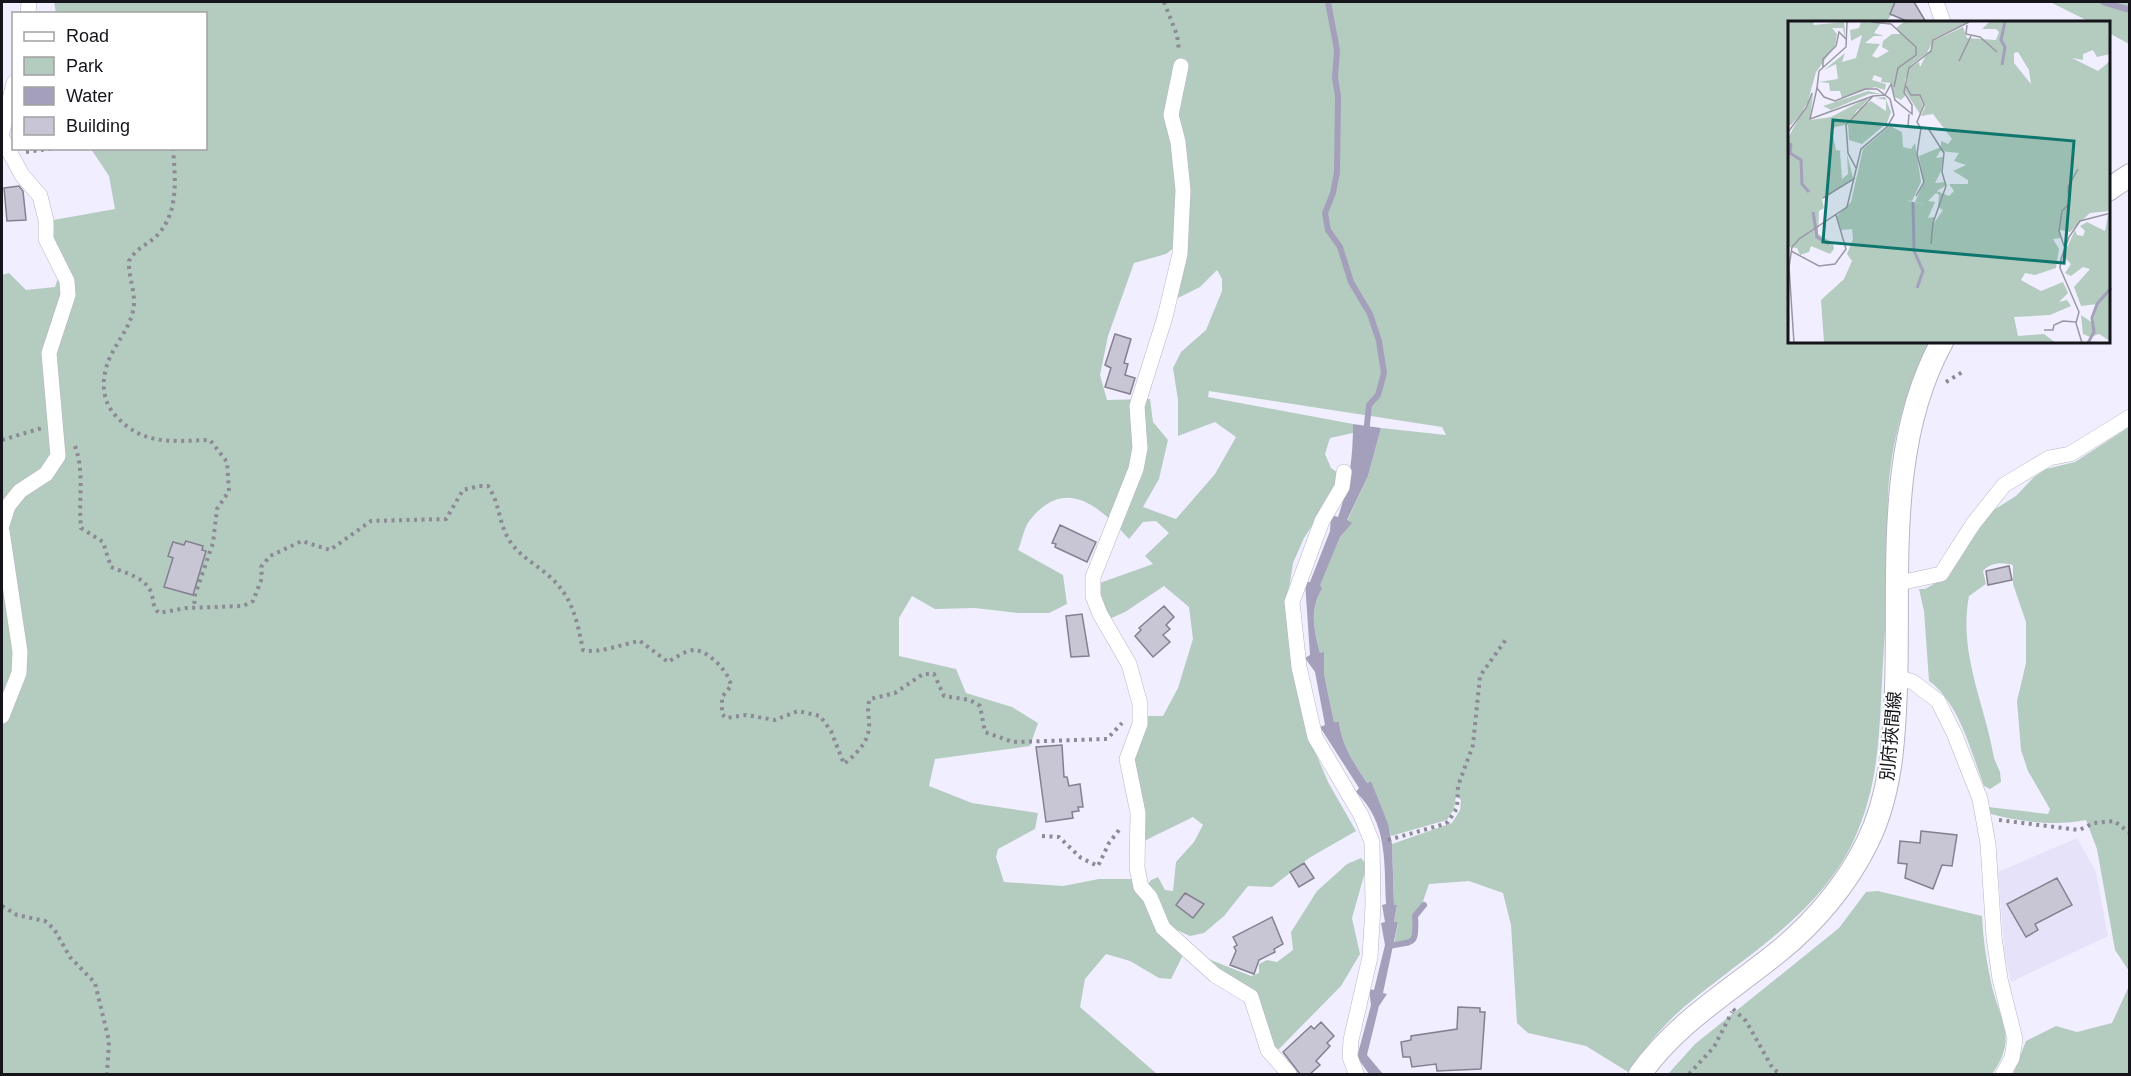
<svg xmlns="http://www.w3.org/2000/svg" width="2131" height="1076" viewBox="0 0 2131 1076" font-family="Helvetica,'Noto Sans JP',sans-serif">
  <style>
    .built { fill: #e5e2f9 }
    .green { fill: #b4cbbf; fill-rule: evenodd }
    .water { fill: #a4a0bc }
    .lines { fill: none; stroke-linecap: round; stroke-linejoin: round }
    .stream { stroke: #a4a0bc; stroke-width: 6 }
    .building { fill: #c8c5d5; stroke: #83818f; stroke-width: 1.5 }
    .street-casing { stroke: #b7b5c4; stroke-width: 16 }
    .primary-casing { stroke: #b7b5c4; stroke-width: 24 }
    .path { stroke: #8b8a95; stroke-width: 4; stroke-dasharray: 3 4.5; stroke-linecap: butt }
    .street { stroke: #fff; stroke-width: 15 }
    .primary { stroke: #fff; stroke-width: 22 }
    .labels { text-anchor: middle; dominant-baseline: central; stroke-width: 4.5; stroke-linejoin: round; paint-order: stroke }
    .street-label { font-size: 18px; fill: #15141a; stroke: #fff }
    .inset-river { fill: none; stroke: #a4a0bc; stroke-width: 3 }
    .inset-road { fill: none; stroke: #9997a3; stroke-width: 1.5 }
    .view { fill: #0f766e; fill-opacity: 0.15; stroke: #0f766e; stroke-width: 3 }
    .inset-edge { fill: none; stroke: #15141a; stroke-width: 3 }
  </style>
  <rect width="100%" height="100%" fill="#f1efff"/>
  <path class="built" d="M2077 838 2096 872 2108 936 2011 982 2005 956 1998 872Z"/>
  <path class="green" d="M54 2H1901L1886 22H1789V342H1929C1906 389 1891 442 1888 495 1887 517 1889 540 1889 563 1887 602 1884 641 1882 681 1879 741 1878 789 1852 844 1816 917 1743 957 1684 1007 1662 1026 1644 1049 1628 1072L1586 1046 1528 1033 1517 1023 1511 925 1503 893 1469 881 1429 884 1422 904 1414 916 1415 929 1409 943H1394L1398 923 1394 922 1397 906 1394 905 1392 844 1452 823 1460 810 1461 800 1456 796 1454 809 1447 820 1391 836 1371 781 1367 783C1354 763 1342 746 1339 722H1334L1324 674V653H1320C1314 628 1309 612 1322 589L1319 585 1340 537 1351 523 1347 521 1368 476 1381 428 1446 435 1442 427 1209 391 1208 397 1353 424V433L1330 438 1325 454 1331 468 1338 473 1334 491 1304 538 1293 563 1287 602 1309 737 1328 782 1356 831 1309 858 1272 887 1248 886 1224 916 1204 933 1190 936 1166 925 1146 887 1151 880 1158 877 1165 890 1173 891 1176 862 1194 842 1203 825 1193 817 1142 842 1132 769 1144 716H1163L1178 688 1193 639 1189 607 1164 586 1125 612 1107 620 1097 584 1153 564 1145 556 1169 533 1156 521 1143 522 1129 539C1100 507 1066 475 1030 520 1024 527 1022 541 1018 550L1063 575 1067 604 1049 613H1018L975 608 935 609 912 596 899 618V656L956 669 966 693 1012 707 1038 723 1030 746 935 759 929 786 972 803 1038 813 1035 829 998 849 996 857 1004 882 1063 886 1099 879H1132L1180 947 1182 957 1171 979 1159 978 1130 961 1106 954 1085 979 1080 1007 1157 1074H2V275L9 273 26 290 55 287 60 272 48 221 115 209 109 176 91 149 206 148V14L56 13ZM1185 239 1174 300 1200 287 1217 270 1222 279V291L1206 330 1181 352 1173 368 1178 400V436L1215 422 1236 437 1215 474 1176 519 1143 507 1159 479 1168 440 1153 422 1150 399 1107 400 1100 375 1108 336 1134 263 1166 254Z
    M2050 2H2129V44L2109 33 2108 22H2090Z
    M2129 427V971L2115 950 2097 849 2086 820C2057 826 2019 822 1991 814L1988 807 2048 814 2050 809 2028 771 2021 750 2017 701 2026 663V622L2013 584V565C2002 562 1991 562 1983 571L1986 584 1969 596C1958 653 1985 704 1994 758L2000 772 2001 782 1990 789 1984 786C1971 752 1960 704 1929 681L1924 611 1919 589H1925L1944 578 1992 511 2016 496 2034 477 2046 469 2075 462Z
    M1361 858 1367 865 1352 918 1360 954 1341 986 1276 1052 1264 1021 1201 956 1251 976 1259 973V964L1267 960 1277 962 1293 950 1291 932 1317 891 1347 864Z
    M1878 891 1982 916C1983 938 1986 960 1991 982 1999 1021 2019 1036 1992 1074H1668L1695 1044 1839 928 1866 892Z
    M2129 986V1074H2013L2026 1041 2056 1026 2077 1032 2112 1023Z"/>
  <path class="water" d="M1353 424 1381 428 1368 476 1347 520 1352 523 1340 537 1320 585 1322 589C1309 611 1314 629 1320 653L1324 652V674L1334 722H1339C1342 746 1354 763 1367 783L1371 781 1388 824 1392 844 1394 905H1397L1394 922H1398L1383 993 1387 994 1379 1006 1367 1055 1383 1074H1369L1357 1057 1371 1005 1369 989 1374 990 1385 945 1381 923 1385 922 1382 905 1386 904C1384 862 1388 823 1356 792L1359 788 1320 727 1325 725 1315 672 1305 658 1310 655 1305 582H1310L1330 531 1331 515 1338 517C1349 484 1353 460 1353 424Z"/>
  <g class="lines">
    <path class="stream" d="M1328 2 1337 50 1335 78 1338 96 1337 172 1333 193 1325 213 1328 230 1340 247 1351 282 1370 314 1379 341 1384 373 1378 395 1369 405 1366 434
      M2103 2 2130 10
      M1389 946C1413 941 1417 947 1415 916L1424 905"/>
  </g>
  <path class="building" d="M1895 2H1914L1926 22H1909L1890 14Z
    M19 186 23 191 26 220 7 221 4 188Z
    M1115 334 1131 339 1124 363 1128 364 1125 375 1135 378 1130 394 1105 387 1111 368 1105 365Z
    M1060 525 1096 542 1087 562 1055 547 1056 544 1052 543Z
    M186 541 203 546 202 550 206 551 193 595 164 587 173 558 168 556 173 542 184 545Z
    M2009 566 2012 580 1988 585 1986 571Z
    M1164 606 1174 617 1166 625 1170 629 1163 635 1170 642 1153 657 1135 636 1141 630 1139 628Z
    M1082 614 1089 656 1071 657 1066 616Z
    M1062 745 1064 777H1067L1069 786 1080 784 1083 807H1078L1079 811 1072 812 1073 818 1046 822 1036 747Z
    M1921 831 1957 835 1952 866 1942 865 1933 889 1905 878 1907 864 1898 863 1900 841 1920 843Z
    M1304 863 1314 878 1299 887 1290 872Z
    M2057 878 2072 905 2035 924 2038 930 2026 937 2007 904Z
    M1185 893 1204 904 1193 918 1176 905Z
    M1272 917 1283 944 1274 949 1275 952 1259 960 1254 974 1230 965 1236 951 1234 947 1237 945 1233 937Z
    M1458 1007 1480 1008V1012H1485L1481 1069 1437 1071 1436 1064 1412 1067 1410 1057H1403L1401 1042 1411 1040V1036L1457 1029Z
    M1321 1022 1334 1036 1327 1043 1330 1046 1316 1061 1320 1065 1310 1074H1300L1283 1052 1311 1026 1314 1029Z"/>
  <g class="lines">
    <defs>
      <path id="street" d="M1936 2 1943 22
        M28 14 29 2
        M1181 66 1171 115 1178 142 1183 190 1180 254 1165 317 1137 406 1140 448 1136 469 1093 577V596L1100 614 1129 664 1140 704V724L1127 759 1138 813 1137 868 1141 887 1150 897 1163 928 1215 975 1251 997 1268 1050 1289 1074
        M2 132 14 83
        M2 138 22 175 40 196 46 220V239L67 281 68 295 49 353 58 456 46 474 20 491 8 506 2 525
        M1344 472 1342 487 1322 521 1292 602 1299 667 1315 737 1361 815 1372 842 1373 906 1370 957 1351 1040 1350 1057 1356 1073
        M2 531 20 652 19 673 2 716
        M1899 583 1941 574 1973 524 2004 485 2049 458 2070 454 2130 417
        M1896 677 1913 682 1938 701 1954 733 1980 799 1988 844 1994 937 2000 979 2015 1039 2012 1058 2003 1074"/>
      <path id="primary" d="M2108 190 2130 175
        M1640 1074C1677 1022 1730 991 1778 952 1814 923 1847 884 1867 843 1891 795 1894 742 1896 689 1900 575 1885 445 1942 342"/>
    </defs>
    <use href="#street" class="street-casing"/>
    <use href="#primary" class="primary-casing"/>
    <path class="path" d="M1164 2 1177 35 1179 50
      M173 148C175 176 179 209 160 232 150 245 138 245 129 261 128 277 137 295 133 311 129 330 113 346 107 365 101 383 103 403 116 416 143 446 172 441 210 440L227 462 229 491 217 509 213 543 195 595 194 608
      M26 152 55 148
      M1946 382 1964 371
      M2 440 42 428
      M75 446C85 473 78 500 81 528L103 542 111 567C125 573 145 577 151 592 154 600 152 607 159 613L186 608 243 606 253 601 262 578 261 567 270 556 302 541 330 550 371 521 446 519 463 490 479 486H488C500 504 498 520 508 538 518 556 535 563 549 576 573 597 577 621 583 650 599 654 622 644 640 641L668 662C675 658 686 650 695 650 709 651 730 673 731 686L722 697V714L726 718 746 715 775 720 798 711 820 716 831 731 844 764C855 755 868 743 869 728 870 718 866 709 870 699L895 693 923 674H934L944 696 970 700 980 706 985 732 1013 742 1107 739 1122 723
      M1999 820 2079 830 2094 823 2114 821 2130 833
      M1042 836 1059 837 1081 858 1098 866 1109 843 1119 830
      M1388 840 1441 825 1448 822 1457 808 1458 786 1473 745 1480 676 1507 638
      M2 906 17 915 45 921 54 929 70 957 95 983 109 1041 107 1074
      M1733 1009 1746 1021 1773 1069 1781 1074
      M1689 1074 1714 1047 1732 1012"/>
    <use href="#street" class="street"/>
    <use href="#primary" class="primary"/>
  </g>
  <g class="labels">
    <g class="street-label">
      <text transform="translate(1891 736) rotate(-85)">別府挾間線</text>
    </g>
  </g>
  <g transform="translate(1788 21)">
    <rect width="322" height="322" fill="#f1efff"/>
    <path d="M0 1H25L26 4 56 1 57 9V17L55 7H44L49 13 47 25 28 51 18 87 3 104 0 103ZM73 1 93 2 86 12 96 15H86L77 22 92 23 84 35 89 37 101 30 94 26 95 20 104 13H112L108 7 116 1H180L145 18 143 29 123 44 117 59V75L113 79 107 76 103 62 93 61 94 57 86 54 84 59 98 63 97 69 87 66 54 77 52 70H42L41 62 31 61 50 58 48 43 36 49 57 32 54 41 68 37 74 14 63 20 62 9 71 7ZM201 1H322V33L309 36 305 29 295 33V39L284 37 310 50 322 40V190L302 192 282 211 272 209 273 217 265 218 271 228 268 247 247 254 237 252 233 259 253 270 275 261 280 272 271 281 279 279 283 285 262 294 226 296 230 315 256 313 268 322H36L33 279 56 258 64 240 59 233 65 218 64 208 53 209 49 195 63 181 75 128 102 105 114 111 115 126 123 128 127 122 133 161 124 180 117 179 137 184 127 181 136 161 131 135 153 126V120L160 123 164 118 145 93 133 95 137 86 131 74 135 85 132 93 117 70 122 47 131 41 132 46 145 20 175 6 179 17 208 19 211 11 208 8H194ZM230 31 241 49 243 63 226 42V32ZM152 130 171 132 166 140 178 144 165 150 180 159V163H161L166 170 161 175 149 170 157 165V161L147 162 153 150 155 136 148 137ZM148 172 151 174 150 186 155 189 146 202V196L140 197 147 181 140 180ZM80 70 93 73H81L43 89 35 85ZM25 71 22 99 43 96 83 75 57 104 47 106 44 110 48 129 59 131 52 130 54 158 60 153 59 133 65 157 34 178 36 187 31 190 30 213 45 222 46 228 42 233 23 225 21 231 12 234 9 227 0 226V117ZM97 76 103 91 99 102 74 123 61 119 60 103 69 89 83 80 98 90V79L88 77ZM320 194H322V320L311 313 302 316 295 313 293 294 305 302 309 283 293 285 286 266 302 248 295 246 283 255 277 252 283 243 275 235 287 209 289 214 295 215 297 210 292 205 299 201 317 210Z" fill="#b4cbbf" fill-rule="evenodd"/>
    <path class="inset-river" d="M214 44 217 26 213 19 217 1M3 122 2 132 13 139 14 163 21 171M125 181 126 230 135 250 129 267M25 191 29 216 41 223M300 322 306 311 304 297 309 283 323 267"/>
    <path class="inset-road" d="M83 1 103 3 128 26V34L110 47 106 66M179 4 178 13 192 16 209 31M171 40 183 15M35 46V38L48 25 51 11 58 18M118 65 123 74H132L136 84 129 101 132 106M29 67 22 98 85 75 58 104 60 132 68 147M85 75 97 74 103 63 107 79 124 93V84L116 71 121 47 143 30 145 19 181 1M121 93 120 106 140 107 156 132 154 151 158 165 145 202 143 223M0 111 18 87 24 72M128 175 136 161 129 133 133 107M35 177 67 157M276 225 271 210 274 190 281 183 280 166 290 148M3 230 31 245 47 243 58 228 48 194M256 309H265L266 304 275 300 288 301M6 322 1 246 4 226 11 218 59 186 73 128 99 106 106 94 102 78 89 68H77L47 80 36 76 29 67 31 50 58 26 59 1M294 322 288 302 291 291 272 247 273 238 281 216 292 200 323 192"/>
    <path class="view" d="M45 99 286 120 276 242 35 221Z"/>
    <rect width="322" height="322" class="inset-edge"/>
  </g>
  <rect width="2131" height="1076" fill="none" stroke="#15141a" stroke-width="6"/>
  <rect x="12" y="12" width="195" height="138" fill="#ffffff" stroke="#a1a1a3" stroke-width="1.5"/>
  <rect x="24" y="32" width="30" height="9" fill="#ffffff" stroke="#a1a1a3" stroke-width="1.5"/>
  <text x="66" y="42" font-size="18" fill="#15141a">Road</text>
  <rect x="24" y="57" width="30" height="18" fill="#b4cbbf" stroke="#a1a1a3" stroke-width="1.5"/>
  <text x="66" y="72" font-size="18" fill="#15141a">Park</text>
  <rect x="24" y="87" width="30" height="18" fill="#a4a0bc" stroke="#a1a1a3" stroke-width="1.5"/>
  <text x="66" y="102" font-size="18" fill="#15141a">Water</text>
  <rect x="24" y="117" width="30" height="18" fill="#c8c5d5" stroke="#a1a1a3" stroke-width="1.5"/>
  <text x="66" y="132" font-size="18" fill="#15141a">Building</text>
</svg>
